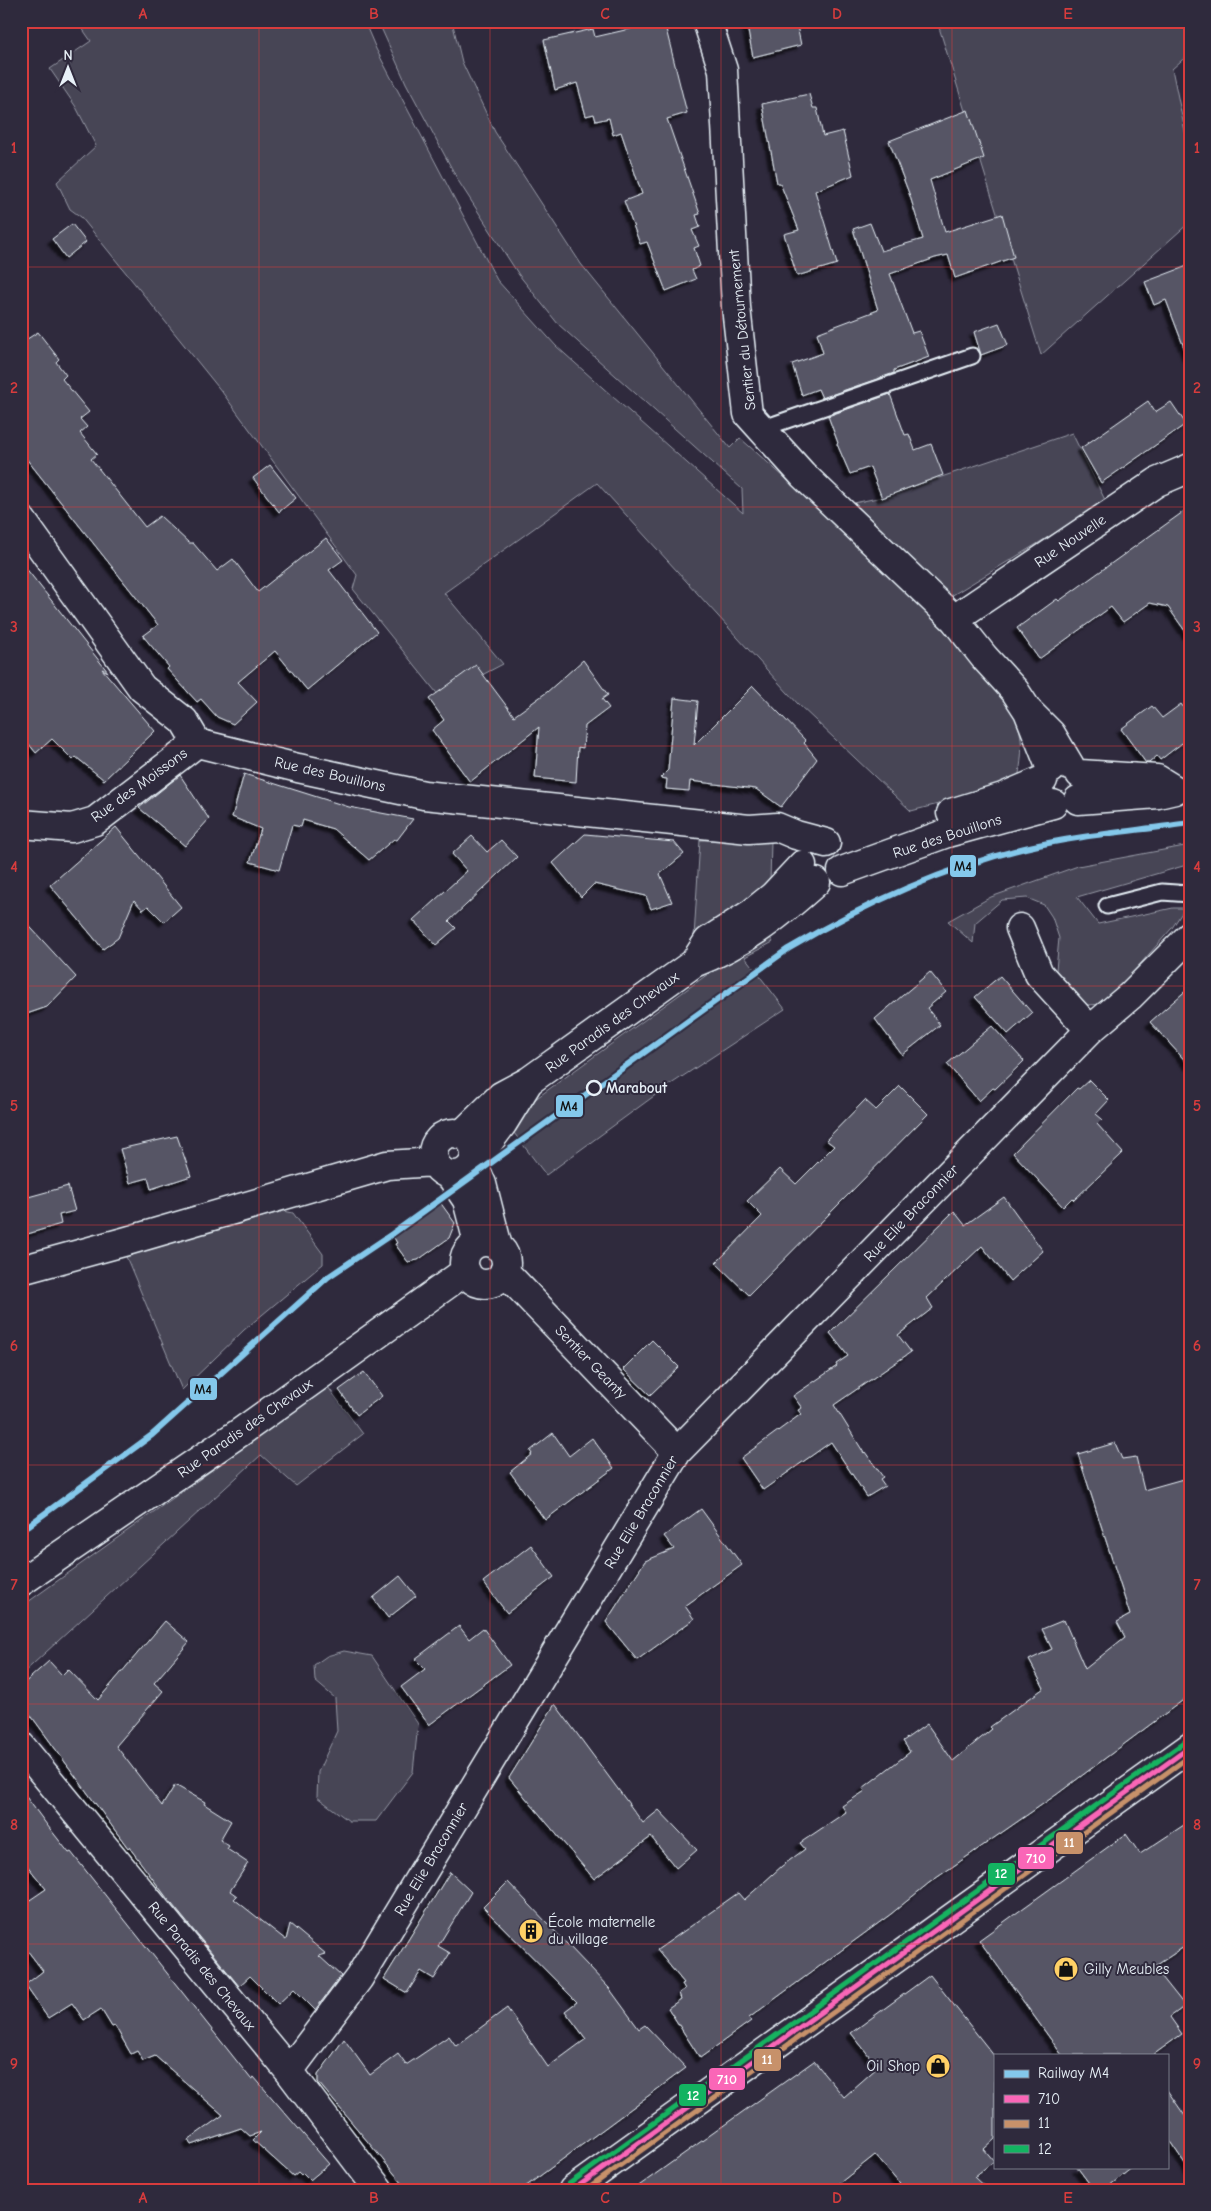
<svg xmlns="http://www.w3.org/2000/svg" width="1211" height="2211" viewBox="0 0 1211 2211" font-family="'Comic Neue',sans-serif">
  <style>
    .green { fill: #464455; stroke: #979aa6 }
    .building { fill: #575565; stroke: #e8f1f8; filter: url(#shadow) }
    .lines { fill: none; stroke-linecap: round; stroke-linejoin: round }
    .lane-casing { stroke: #e8f1f8; stroke-width: 19 }
    .street-casing { stroke: #e8f1f8; stroke-width: 31 }
    .primary-casing { stroke: #e8f1f8; stroke-width: 31 }
    .lane { stroke: #2f2a3d; stroke-width: 15 }
    .street { stroke: #2f2a3d; stroke-width: 28 }
    .primary { stroke: #2f2a3d; stroke-width: 28 }
    .bus-1-casing { stroke: #2f2a3d; stroke-width: 9 }
    .bus-2-casing { stroke: #2f2a3d; stroke-width: 9 }
    .bus-3-casing { stroke: #2f2a3d; stroke-width: 9 }
    .bus-1 { stroke: #fa66b7; stroke-width: 5 }
    .bus-2 { stroke: #c7916a; stroke-width: 5 }
    .bus-3 { stroke: #13b361; stroke-width: 5 }
    .rail-1-casing { stroke: #2f2a3d; stroke-width: 10 }
    .rail-1 { stroke: #84c8eb; stroke-width: 6 }
    .grid { fill: none; stroke: #d83c3d; stroke-width: 1; stroke-opacity: 0.55 }
    .stop-dot { fill: #2f2a3d; stroke: #e8f1f8; stroke-width: 2.5 }
    .labels { text-anchor: middle; dominant-baseline: central; stroke-width: 4; stroke-linejoin: round; paint-order: stroke }
    .street-label { font-size: 15px; fill: #e8f1f8; stroke: #2f2a3d }
    .stop-label { font-size: 15px; font-weight: bold; fill: #e8f1f8; stroke: #2f2a3d; text-anchor: start }
    .poi-label { font-size: 15px; fill: #e8f1f8; stroke: #2f2a3d; text-anchor: start }
    .line-badge { stroke: #2f2a3d; stroke-width: 2 }
    .badge-label { font-size: 14px; text-anchor: middle; font-weight: bold; fill: #fff }
    .pale-badge-label { font-size: 14px; text-anchor: middle; font-weight: bold; fill: #111 }
    .neatline { fill: none; stroke: #d83c3d; stroke-width: 2 }
    .grid-label { font-size: 16px; text-anchor: middle; font-weight: bold; fill: #d83c3d }
  </style>
  <defs>
    <filter id="shadow"><feDropShadow dx="-4.5" dy="4.5" stdDeviation="1" flood-color="#0009"/></filter>
  </defs>
  <rect width="100%" height="100%" fill="#2f2a3d"/>
  <filter id="ink" filterUnits="userSpaceOnUse"><feTurbulence type="fractalNoise" baseFrequency=".02" numOctaves="2"/><feDisplacementMap in="SourceGraphic" scale="10" xChannelSelector="R" yChannelSelector="G"/><feConvolveMatrix kernelMatrix="1 2 1 2 8 2 1 2 1" color-interpolation-filters="sRGB"/></filter>
  <g filter="url(#ink)">
    <path class="green" d="M77 21H364L376 49 497 280 556 346 743 513 742 489 558 324 519 275 459 182 406 83 378 21H452L462 62 495 132 581 264 730 448 740 438C821 510 904 581 973 664 984 677 1007 700 1014 714 1025 738 1022 759 1017 784L911 811 798 704 597 483 444 593 503 664 440 697 353 589 357 575 222 392 81 217 70 209 57 182 96 146 76 107 50 69 91 41Z
      M937 21H1190V53L1172 69 1190 155V222L1041 355Z
      M1072 433 1106 502 951 596 854 503 882 497Z
      M700 840H771L770 883 759 904 694 937Z
      M1190 845V864L1077 897 1098 924 1173 908H1185L1172 928 1105 1004 1087 1005 1056 970 1059 938 1052 917 1044 905 1027 898 1002 900 975 923 973 943 948 921 991 897 1078 866Z
      M766 932 773 942 745 957 785 1009 665 1088 546 1175 511 1129 516 1113Z
      M284 1211 293 1213 323 1254V1264L244 1330 182 1390 125 1254Z
      M328 1387 363 1434 296 1486 261 1455 21 1675V1607Z
      M344 1651 372 1656 418 1724 413 1772 376 1821H349L317 1797 318 1772 337 1731 335 1698 315 1681 314 1665 327 1656Z"/>
    <path class="building" d="M664 21 687 113 667 119 700 214 696 215 700 227 692 230 699 246 694 248 700 266 692 270 696 279 666 291 647 242 640 244 624 201 642 194 621 132 613 135 609 118 596 121 594 114 586 116 577 83 555 90 544 40 593 29 595 37Z
      M746 21H796L801 45 753 57Z
      M809 94 813 108H817L823 136 843 131 853 175 815 191 837 264 797 276 784 234 799 230 780 183H777L762 104Z
      M968 110 984 158 930 180 945 232 1002 214 1014 257 955 278 948 255 935 258 890 274 912 333 919 331 929 357 894 370V373L822 398 818 389 802 395 792 364 823 353 817 333 878 310 853 229 870 223 881 251 923 239 910 196 889 141Z
      M72 224 86 242 66 258 52 239Z
      M1190 265V358H1188L1166 300 1154 305 1145 282Z
      M999 323 1008 345 981 355 974 332Z
      M38 332 59 359 56 362 66 375 62 379 89 412 80 419 87 427 80 433 97 454 91 459 145 527 160 516 189 543H193L217 571 233 559 258 592 326 538 343 560 329 570 377 632 307 690 275 651 238 682 257 702 233 724 217 717 201 699 197 702 167 669 169 667 143 636 158 625 21 452V343Z
      M890 394 905 435 909 434 915 450 931 444 943 475 882 498 870 467 850 474 837 444 838 443 828 416Z
      M1148 401 1155 412 1171 402 1186 424 1101 483 1081 448Z
      M270 465 296 498 279 512 253 478Z
      M1190 507V638L1168 607 1150 603 1123 622 1111 607 1039 659 1017 628 1057 599 1059 601Z
      M21 562 108 672 102 669 155 731 104 780 76 757 73 760 52 739 36 753 21 734Z
      M583 660 608 695 602 699 609 708 585 726 583 748 578 747 576 782 535 778 539 727 470 782 432 730 444 720 429 699 476 665 514 716 547 692Z
      M753 686 806 741 804 743 817 759 781 807 756 789 690 781 689 791 666 789 667 779 660 778 668 770 674 698 698 701 694 745Z
      M1181 704 1190 716V737L1160 760 1157 756 1149 763H1146L1121 729 1152 706 1162 718Z
      M244 774 349 807 413 819 397 840 394 839 369 860 333 829 303 820 301 827 292 825 279 870 250 862 261 829 232 817Z
      M180 775 209 819 185 846 139 808Z
      M116 827 181 907 164 922 148 906 143 910 134 900 118 938 103 949 50 885Z
      M585 834 674 842 684 854 660 874 672 902 651 909 646 896 594 884 581 897 553 863Z
      M472 836 487 852 501 840 517 857 449 921 456 928 436 945 413 920 467 871 452 854Z
      M21 917 76 977 47 1007 21 1016Z
      M930 972 946 992 927 1008 940 1025 902 1055 875 1019Z
      M1000 976 1032 1013 1008 1034 975 997Z
      M1190 987V1066L1150 1022Z
      M992 1026 1024 1061 995 1089 993 1088 979 1101 947 1064Z
      M1089 1080 1109 1100 1096 1114 1102 1119 1097 1124 1123 1153 1074 1200 1072 1198 1063 1207 1013 1153 1077 1088 1079 1089Z
      M900 1086 928 1114 749 1295 716 1263 762 1216 747 1201 780 1169 796 1184 834 1146 826 1140 865 1100 876 1110Z
      M177 1136 191 1176 151 1189 148 1178 130 1183 120 1149Z
      M68 1186 75 1211 59 1215 61 1224 21 1236V1199Z
      M1004 1197 1043 1251 1010 1281 982 1246 927 1298 933 1308 898 1335 911 1352 834 1405 864 1453 865 1452 883 1477 880 1479 885 1486 867 1497 831 1442 763 1490 741 1458 801 1414 798 1410 802 1408 793 1396 837 1366 836 1364 848 1356 830 1333 954 1211 965 1225Z
      M437 1198 455 1223 449 1238 418 1260 408 1262 395 1244 397 1243 392 1234Z
      M652 1340 679 1367 650 1395 623 1369Z
      M364 1372 382 1396 357 1415 339 1390Z
      M553 1433 569 1456 592 1438 614 1468 545 1520 510 1472 532 1454 530 1451Z
      M1115 1443 1122 1459 1136 1457 1144 1490 1183 1479 1190 1511V1695L1056 1795 929 1883 891 1914 749 2018 751 2021 700 2058 668 2008 681 1999 679 1993 685 1989 682 1984 684 1983 657 1950 738 1893 744 1900 782 1866 805 1849 800 1843 846 1812 842 1806 865 1791 863 1788 910 1752 903 1741 927 1724 953 1761 992 1729 990 1727 1044 1688 1029 1660 1052 1649 1042 1629 1064 1620 1085 1669 1125 1637 1117 1622 1130 1615 1078 1454Z
      M701 1509 742 1565 685 1606 694 1619 637 1660 606 1622 645 1561 674 1549 664 1536Z
      M531 1545 554 1577 507 1613 483 1582Z
      M400 1576 416 1596 388 1618 373 1598Z
      M165 1621 189 1642 154 1683 163 1691 116 1746 162 1806 175 1785 205 1802 204 1804 231 1821 220 1840 229 1846 227 1849 248 1863 230 1891 237 1896 234 1899 286 1940 290 1924 326 1954 319 1956 341 1976 315 2010 294 1989 278 2004 250 1976 239 1986 167 1898 129 1847 128 1848 21 1702V1686L49 1661 62 1675 68 1669 98 1700Z
      M459 1626 469 1639 483 1628 510 1665 429 1725 401 1687 425 1669 415 1659Z
      M555 1704 643 1823 659 1810 697 1850 676 1868 651 1837 594 1879 509 1778Z
      M21 1790 47 1825 69 1853 71 1852 251 2079 254 2077 329 2164 310 2180 303 2173 301 2175 298 2172 293 2176 253 2140 261 2132 250 2136 241 2128 191 2145 188 2140 223 2115 155 2056 143 2061 137 2051 131 2054 115 2026 112 2027 101 2009 84 2020 72 2003 48 2018 25 1985 43 1971 21 1942V1906L46 1889 21 1858Z
      M1190 1821V1943L1154 1967 1185 2006 1170 2017 1182 2034 1153 2055H1062L979 1940 1126 1834 1140 1854Z
      M450 1872 471 1892 438 1946 450 1953 434 1979 421 1971 407 1993 384 1979Z
      M508 1882 609 1988 639 2029 645 2025 686 2068 521 2190H408L318 2082V2075L344 2039 370 2075 398 2054 406 2065 449 2036 456 2046 507 2008 548 2067 586 2039 565 2011 577 2002 483 1907Z
      M930 1975 995 2057V2139L984 2149 994 2161 974 2177 988 2190H905L875 2155 831 2190H633L814 2061 844 2097 878 2067 851 2033Z
      M1167 2090 1190 2123V2171L1167 2137Z
      M1077 2167H1133L1104 2190H1094Z"/>
    <g class="lines">
      <defs>
        <path id="lane" d="M761 429 972 356
          M1107 906 1162 892 1190 894"/>
        <path id="street" d="M707 21 723 70 736 307 748 414 803 475 954 619 984 657 1015 691 1028 711
          M21 519 142 688 184 721 197 743 298 768 424 795 749 829 777 827 796 835 826 843
          M954 619 1157 482 1190 468
          M1051 769 1028 711 1051 734 1070 766
          M1078 800 1158 794 1175 790 1157 779 1080 774
          M951 813 1003 797 1043 780
          M21 824 72 828 95 821 197 743
          M802 865 773 896 752 913 708 941 694 963C743 944 777 917 816 882
          M842 871 947 833 1053 804
          M1020 928 1039 974 1090 1030
          M529 1081 694 963
          M433 1154a21 21 0 1 1 42 0a21 21 0 1 1-42 0Z
          M461 1135 501 1096 529 1081 503 1123 473 1163 482 1184 498 1247
          M450 1175 467 1200 476 1235
          M464 1263a21 21 0 1 1 42 0a21 21 0 1 1-42 0Z
          M21 1270 127 1241 387 1165 435 1162
          M504 1271 677 1452
          M21 1582 242 1431 466 1271
          M21 1746 289 2071 379 2190
          M289 2071 359 1978 677 1452 1090 1030 1130 996 1190 936"/>
        <path id="primary" d="M573 2190 1190 1747"/>
      </defs>
      <use href="#lane" class="lane-casing"/>
      <use href="#street" class="street-casing"/>
      <use href="#primary" class="primary-casing"/>
      <use href="#lane" class="lane"/>
      <use href="#street" class="street"/>
      <use href="#primary" class="primary"/>
      <defs>
        <path id="bus-1" d="M573 2190 1190 1747"/>
        <path id="bus-2" d="M586 2190 1190 1756"/>
        <path id="bus-3" d="M569 2184 1186 1741"/>
      </defs>
      <use href="#bus-1" class="bus-1-casing"/>
      <use href="#bus-2" class="bus-2-casing"/>
      <use href="#bus-3" class="bus-3-casing"/>
      <use href="#bus-1" class="bus-1"/>
      <use href="#bus-2" class="bus-2"/>
      <use href="#bus-3" class="bus-3"/>
      <defs>
        <path id="rail-1" d="M21 1531 152 1435 328 1277 392 1234 788 949C862 905 941 869 1025 848 1079 835 1135 831 1190 823"/>
      </defs>
      <use href="#rail-1" class="rail-1-casing"/>
      <use href="#rail-1" class="rail-1"/>
    </g>
  </g>
  <path class="grid" d="M259 21V2190M490 21V2190M721 21V2190M952 21V2190M21 267H1190M21 507H1190M21 746H1190M21 986H1190M21 1225H1190M21 1465H1190M21 1704H1190M21 1944H1190"/>
  <defs>
    <symbol id="building-disc" viewBox="-11 -11 22 22"><circle r="9.5" fill="#ffd166" stroke="#2f2a3d"/><path d="M-4-6H4V6H1V3H-1V6H-4ZM-2.5-4.3h1.7v1.8h-1.7ZM.8-4.3h1.7v1.8H.8ZM-2.5-1h1.7V.8h-1.7ZM.8-1h1.7V.8H.8Z" fill="#111"/></symbol>
    <symbol id="shop-disc" viewBox="-11 -11 22 22"><circle r="9.5" fill="#ffd166" stroke="#2f2a3d"/><path d="M-5-2.5h2.3a2.7 3.5 0 0 1 5.4 0H5L5.5 6h-11ZM-1.5-2.5h3a1.5 2.3 0 0 0-3 0Z" fill="#111"/></symbol>
  </defs>
  <g fill-rule="evenodd">
    <use href="#building-disc" x="517" y="1917" width="28" height="28"/>
    <use href="#shop-disc" x="1052" y="1955" width="28" height="28"/>
    <use href="#shop-disc" x="924" y="2052" width="28" height="28"/>
  </g>
  <circle class="stop-dot" cx="594" cy="1088" r="7"/>
  <g class="labels">
    <g class="street-label">
      <text transform="translate(742 330) rotate(-96)">Sentier du Détournement</text>
      <text transform="translate(1070 541) rotate(-34)">Rue Nouvelle</text>
      <text transform="translate(330 774) rotate(13)">Rue des Bouillons</text>
      <text transform="translate(139 785) rotate(-36)">Rue des Moissons</text>
      <text transform="translate(947 836) rotate(-18)">Rue des Bouillons</text>
      <text transform="translate(612 1022) rotate(-36)">Rue Paradis des Chevaux</text>
      <text transform="translate(911 1213) rotate(-46)">Rue Elie Braconnier</text>
      <text transform="translate(591 1362) rotate(46)">Sentier Geanty</text>
      <text transform="translate(245 1428) rotate(-35)">Rue Paradis des Chevaux</text>
      <text transform="translate(641 1512) rotate(-59)">Rue Elie Braconnier</text>
      <text transform="translate(431 1859) rotate(-59)">Rue Elie Braconnier</text>
      <text transform="translate(202 1966) rotate(51)">Rue Paradis des Chevaux</text>
    </g>
    <g class="stop-label">
      <text x="606" y="1088">Marabout</text>
    </g>
    <g class="poi-label">
      <text x="548" y="1922">École maternelle<tspan x="548" dy="17">du village</tspan></text>
      <text x="1084" y="1969">Gilly Meubles</text>
      <text x="920" y="2066" text-anchor="end">Oil Shop</text>
    </g>
  </g>
  <g class="line-badge">
    <rect x="949" y="854" width="28" height="24" rx="5" fill="#84c8eb"/>
    <rect x="555" y="1094" width="29" height="24" rx="5" fill="#84c8eb"/>
    <rect x="189" y="1377" width="29" height="24" rx="5" fill="#84c8eb"/>
    <rect x="1055" y="1831" width="29" height="24" rx="5" fill="#c7916a"/>
    <rect x="1017" y="1846" width="38" height="24" rx="5" fill="#fa66b7"/>
    <rect x="987" y="1862" width="29" height="24" rx="5" fill="#13b361"/>
    <rect x="753" y="2048" width="29" height="24" rx="5" fill="#c7916a"/>
    <rect x="708" y="2067" width="38" height="24" rx="5" fill="#fa66b7"/>
    <rect x="678" y="2083" width="29" height="24" rx="5" fill="#13b361"/>
  </g>
  <g class="badge-label">
    <text x="1069" y="1847">11</text>
    <text x="1036" y="1863">710</text>
    <text x="1001" y="1878">12</text>
    <text x="767" y="2064">11</text>
    <text x="727" y="2084">710</text>
    <text x="693" y="2100">12</text>
  </g>
  <g class="pale-badge-label">
    <text x="963" y="871">M4</text>
    <text x="569" y="1111">M4</text>
    <text x="203" y="1394">M4</text>
  </g>
  <rect width="1211" height="2211" fill="none" stroke="#2f2a3d" stroke-width="55"/>
  <rect x="994" y="2054" width="175" height="115" fill="#2f2a3d" stroke="#797a88"/>
  <rect x="1004" y="2070" width="25" height="8" fill="#84c8eb" stroke="#797a88"/>
  <text x="1038" y="2078" font-size="15" fill="#e8f1f8">Railway M4</text>
  <rect x="1004" y="2095" width="25" height="8" fill="#fa66b7" stroke="#797a88"/>
  <text x="1038" y="2104" font-size="15" fill="#e8f1f8">710</text>
  <rect x="1004" y="2120" width="25" height="8" fill="#c7916a" stroke="#797a88"/>
  <text x="1038" y="2128" font-size="15" fill="#e8f1f8">11</text>
  <rect x="1004" y="2145" width="25" height="8" fill="#13b361" stroke="#797a88"/>
  <text x="1038" y="2154" font-size="15" fill="#e8f1f8">12</text>
  <g transform="translate(68 68)" stroke="#2f2a3d" stroke-width="4" paint-order="stroke">
  <path d="M0-4L9 19L0 12L-9 19Z" fill="#e8f1f8"/>
  <text y="-8" font-size="14" font-weight="bold" text-anchor="middle" fill="#e8f1f8">N</text>
  </g>
  <rect x="28" y="28" width="1156" height="2156" class="neatline"/>
  <g class="grid-label">
    <text x="143" y="19">A</text>
    <text x="374" y="19">B</text>
    <text x="605" y="19">C</text>
    <text x="837" y="19">D</text>
    <text x="1068" y="19">E</text>
    <text x="14" y="153">1</text>
    <text x="1197" y="153">1</text>
    <text x="14" y="393">2</text>
    <text x="1197" y="393">2</text>
    <text x="14" y="632">3</text>
    <text x="1197" y="632">3</text>
    <text x="14" y="872">4</text>
    <text x="1197" y="872">4</text>
    <text x="14" y="1111">5</text>
    <text x="1197" y="1111">5</text>
    <text x="14" y="1351">6</text>
    <text x="1197" y="1351">6</text>
    <text x="14" y="1590">7</text>
    <text x="1197" y="1590">7</text>
    <text x="14" y="1830">8</text>
    <text x="1197" y="1830">8</text>
    <text x="14" y="2069">9</text>
    <text x="1197" y="2069">9</text>
    <text x="143" y="2203">A</text>
    <text x="374" y="2203">B</text>
    <text x="605" y="2203">C</text>
    <text x="837" y="2203">D</text>
    <text x="1068" y="2203">E</text>
  </g>
</svg>
